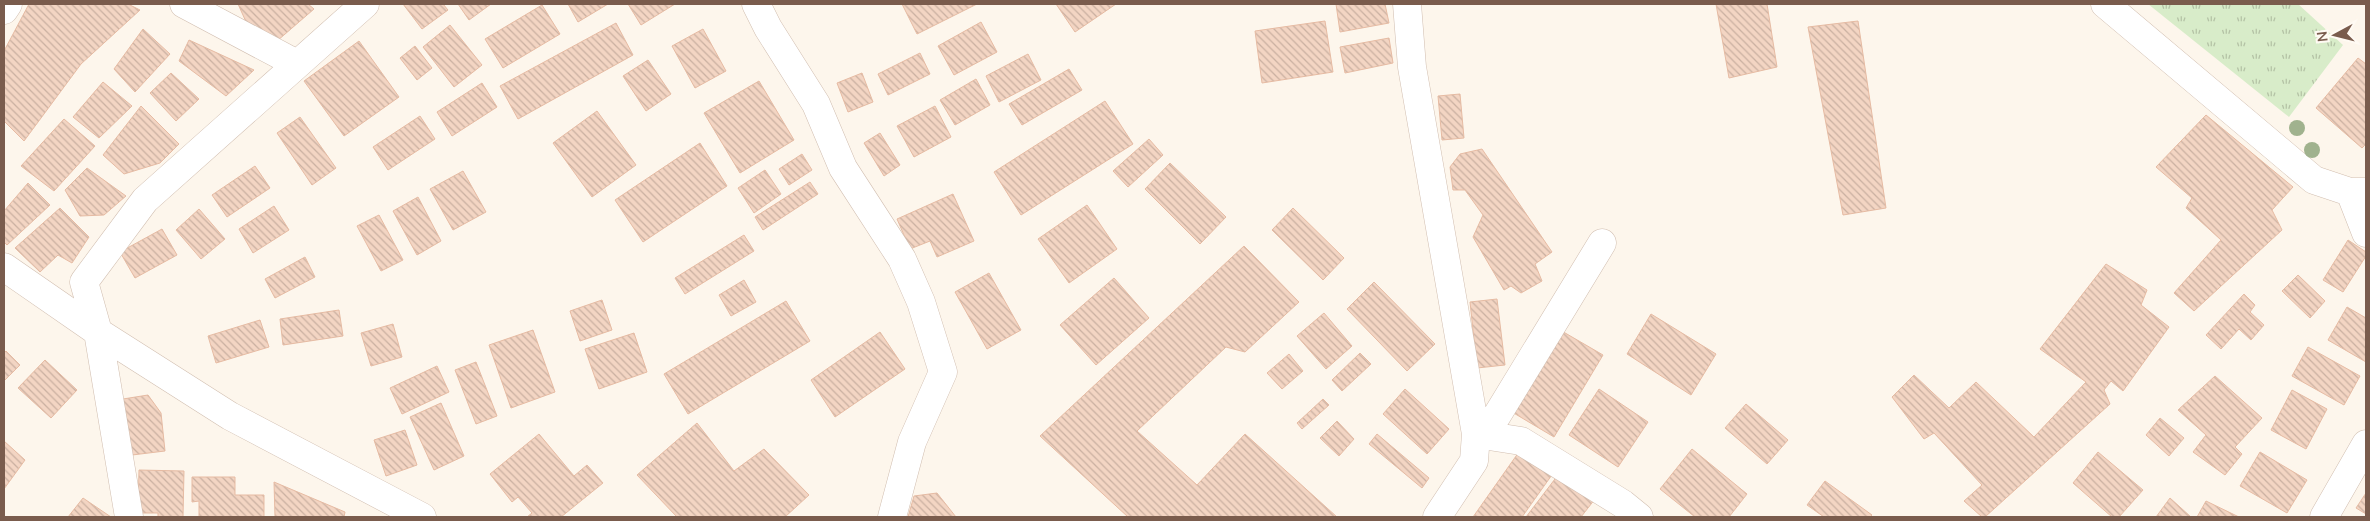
<svg xmlns="http://www.w3.org/2000/svg" width="2370" height="521" viewBox="0 0 2370 521" font-family="Mulish,sans-serif">
  <style>
    .park { fill: url(#park-tufts) }
    .building { fill: url(#building-back-hatch); stroke: #e6bba3 }
    .lines { fill: none; stroke-linecap: round; stroke-linejoin: round }
    .minor-casing { stroke: #d1beb0; stroke-width: 29 }
    .minor { stroke: #fff; stroke-width: 28 }
    .tree { fill: #a0b28e }
  </style>
  <defs>
    <pattern id="park-tufts" width="24" height="20" patternUnits="userSpaceOnUse" patternTransform="scale(1.25)"><rect width="24" height="20" fill="#d8ecc9"/><path d="M3 7l-1-3M5 7V3M7 7l1-3M15 17l-1-3M17 17v-4M19 17l1-3" fill="none" stroke="#b4c2a5"/></pattern>
    <pattern id="building-back-hatch" width="6" height="6" patternUnits="userSpaceOnUse" patternTransform="scale(1.25)"><rect width="6" height="6" fill="#f3d5c3"/><path d="M-1 5l2 2M0 0l6 6M5-1l2 2" fill="none" stroke="#cab0a1"/></pattern>
  </defs>
  <rect width="100%" height="100%" fill="#fdf6ec"/>
  <path class="park" d="M2148 4H2298L2343 45 2289 117Z"/>
  <path class="building" d="M29 4H128L140 10 81 64 24 141 4 121V51Z
    M238 4H308L314 9 277 41 247 24Z
    M403 4H443L448 10 422 29Z
    M458 4H491L469 20Z
    M568 4H608L578 22Z
    M628 4H675L641 25Z
    M902 4H977L917 34Z
    M1056 4H1116L1075 32Z
    M1336 4H1385L1389 23 1340 32Z
    M1716 4H1767L1777 67 1729 78Z
    M542 5 560 34 503 68 485 39Z
    M1325 21 1333 72 1262 83 1255 31Z
    M1858 21 1886 208 1843 215 1808 27Z
    M981 22 997 52 954 75 938 46Z
    M616 23 633 55 518 119 500 86Z
    M450 25 482 65 454 87 423 47Z
    M143 29 170 54 135 92 114 69Z
    M703 29 726 71 695 88 672 46Z
    M1389 38 1393 63 1345 73 1340 47Z
    M189 40 254 70 226 96 179 61Z
    M359 41 399 97 344 136 304 81Z
    M415 46 432 68 417 80 400 58Z
    M920 53 930 74 888 95 878 74Z
    M1028 54 1041 80 999 102 986 76Z
    M2358 58 2366 64V144L2362 148 2316 108Z
    M648 60 671 94 646 111 623 76Z
    M1069 69 1082 90 1022 125 1009 104Z
    M171 73 199 99 176 121 150 93Z
    M862 73 873 102 848 112 837 83Z
    M976 79 990 105 955 125 940 100Z
    M759 81 794 140 740 173 704 113Z
    M103 82 132 106 99 138 73 117Z
    M482 83 497 107 452 136 437 112Z
    M1460 94 1464 138 1442 140 1438 96Z
    M1105 101 1133 144 1021 215 994 172Z
    M141 106 179 144 160 163 124 174 103 155Z
    M935 106 951 137 914 157 897 126Z
    M597 111 636 165 592 197 553 143Z
    M2206 115 2293 187 2272 210 2282 230 2194 311 2174 293 2221 240 2186 208 2192 198 2156 167Z
    M420 116 435 139 388 170 373 147Z
    M300 117 336 168 312 185 277 133Z
    M64 119 95 146 54 191 21 166Z
    M880 133 900 165 884 176 864 143Z
    M1149 139 1163 155 1128 187 1113 171Z
    M700 143 727 186 643 242 615 200Z
    M1482 149 1552 252 1535 264 1542 281 1521 293 1511 286 1504 290 1473 237 1483 215 1465 190H1453L1450 167 1460 154Z
    M802 154 812 170 789 185 779 169Z
    M1170 163 1226 217 1200 244 1145 189Z
    M255 166 270 188 227 217 212 195Z
    M87 168 126 196 104 215 80 216 65 190Z
    M765 170 781 194 754 213 738 188Z
    M463 171 486 212 453 230 430 189Z
    M810 182 818 194 763 230 755 217Z
    M28 183 50 205 7 245 4 242V211Z
    M953 194 974 241 937 257 930 241 910 249 897 219Z
    M418 197 441 241 417 255 393 211Z
    M1087 205 1117 249 1069 283 1038 239Z
    M274 206 289 230 253 253 239 229Z
    M60 208 89 237 72 263 58 255 40 272 15 248Z
    M1293 208 1344 258 1323 280 1272 230Z
    M199 209 225 239 201 259 176 230Z
    M379 215 403 260 381 271 357 226Z
    M162 229 177 255 135 278 120 252Z
    M744 235 754 251 685 294 675 278Z
    M2348 240 2366 252V256L2343 292 2323 280Z
    M1244 246 1299 302 1245 352 1226 347 1137 431 1197 485 1245 434 1337 517H1128L1040 436Z
    M305 257 315 277 275 298 265 279Z
    M2106 264 2147 290 2141 305 2169 327 2123 391 2111 381 2104 390 2110 404 1985 517H1982L1964 501 1982 485 1934 433 1924 439 1892 397 1914 375 1949 408 1976 382 2034 437 2086 382 2040 349Z
    M989 273 1021 330 987 349 955 292Z
    M2298 275 2325 301 2310 318 2282 291Z
    M1114 278 1149 318 1096 365 1060 325Z
    M744 280 756 302 731 316 719 295Z
    M1374 282 1435 344 1407 371 1347 309Z
    M2244 294 2255 305 2250 312 2264 325 2251 340 2239 329 2221 349 2206 335Z
    M1497 299 1505 365 1477 368 1470 302Z
    M602 300 612 330 580 341 570 311Z
    M786 301 810 341 688 414 664 374Z
    M2347 307 2366 318V362L2328 340Z
    M339 310 343 336 283 345 280 319Z
    M1324 313 1352 346 1326 369 1297 336Z
    M1651 314 1716 354 1691 395 1627 354Z
    M260 320 269 347 216 363 208 336Z
    M393 324 402 357 371 366 361 333Z
    M533 330 555 392 511 408 489 345Z
    M1560 330 1603 355 1554 437 1512 412Z
    M880 332 905 369 835 417 811 380Z
    M634 333 647 372 599 389 585 349Z
    M2308 347 2360 376 2344 405 2292 376Z
    M6 351 20 365 4 381V353Z
    M1360 353 1371 364 1342 391 1332 380Z
    M1289 354 1303 371 1282 389 1267 373Z
    M45 360 77 390 51 418 18 388Z
    M476 362 497 416 476 424 455 370Z
    M437 366 449 392 402 414 390 388Z
    M2215 376 2262 418 2235 447 2242 454 2225 475 2193 452 2206 435 2178 410Z
    M1405 389 1449 429 1427 454 1383 414Z
    M1599 389 1648 422 1618 467 1569 435Z
    M2292 390 2327 409 2306 449 2271 430Z
    M148 395 161 413 165 451 132 455 123 399Z
    M1323 399 1329 405 1302 429 1297 423Z
    M441 403 464 456 434 470 410 417Z
    M1746 404 1788 440 1767 464 1725 428Z
    M2160 418 2184 438 2169 456 2146 435Z
    M1337 421 1354 439 1339 456 1320 438Z
    M697 423 734 471 764 449 809 495 785 517H677L637 475Z
    M405 430 417 465 386 476 374 440Z
    M539 434 574 476 587 465 603 483 561 517H527L532 513 518 497 512 502 490 474Z
    M1377 434 1429 478 1422 488 1369 444Z
    M4 441 25 460 4 489Z
    M1521 449 1554 472 1522 517H1473Z
    M1692 449 1747 494 1729 517H1695L1660 489Z
    M2098 452 2143 490 2119 517H2112L2073 483Z
    M2260 452 2307 480 2287 513 2240 486Z
    M139 470 184 471 183 517H158V513H138Z
    M1558 475 1595 499 1581 517H1526Z
    M192 477H235V495H264V517H199V501L192 502Z
    M1825 481 1872 515 1870 517H1824L1807 505Z
    M274 482 345 512 344 517H275Z
    M937 493 956 517H908L914 496Z
    M2366 493V514L2356 508Z
    M83 498 111 517H68Z
    M2170 498 2191 517H2156Z
    M2206 501 2239 517H2197Z"/>
  <g class="lines">
    <defs>
      <path id="minor" d="M184 4 297 64
        M756 4 768 28 816 104 843 168 902 259 921 302 943 372 912 442 892 517
        M1407 4 1412 67 1476 434 1474 461 1437 517
        M2105 4 2314 180 2350 192H2366
        M4 10 8 4
        M2350 192 2366 233
        M4 267 98 332 230 416 422 517
        M1476 434 1496 417 1602 243
        M1476 434 1521 441 1623 504 1639 517
        M129 517 98 332 84 282 145 200 365 4
        M2324 517 2366 444"/>
    </defs>
    <use href="#minor" class="minor-casing"/>
    <use href="#minor" class="minor"/>
  </g>
  <g class="tree">
    <circle cx="2297" cy="128" r="8"/>
    <circle cx="2312" cy="150" r="8"/>
  </g>
  <rect width="2370" height="521" fill="none" stroke="#7a5c4d" stroke-width="10"/>
  <g transform="translate(2335 35) rotate(263)" stroke="#fffaf3" stroke-width="4" paint-order="stroke">
  <path d="M0-4L9 19L0 12L-9 19Z" fill="#7a5c4d"/>
  <text y="-8" font-size="14" font-weight="bold" text-anchor="middle" fill="#7a5c4d">N</text>
  </g>
</svg>
